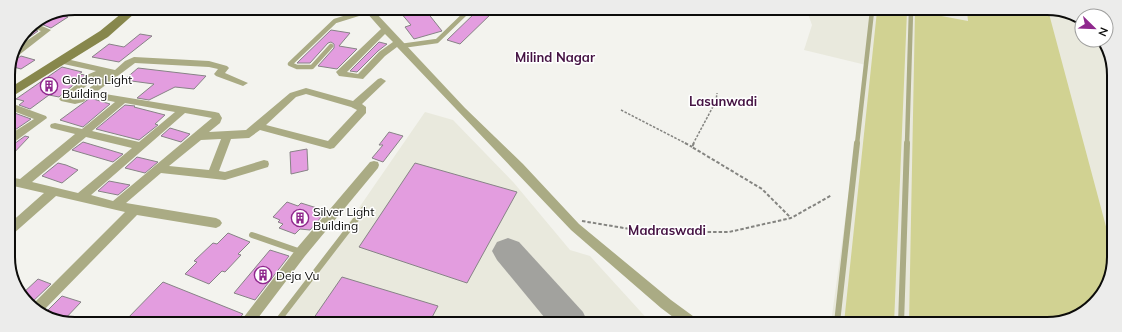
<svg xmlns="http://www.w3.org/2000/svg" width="1122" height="332" viewBox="0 0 1122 332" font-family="Mulish,sans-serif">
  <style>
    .built { fill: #e9e9dd }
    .green { fill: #d1d292 }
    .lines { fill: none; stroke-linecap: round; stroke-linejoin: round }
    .taxiway { fill: #a2a29e; fill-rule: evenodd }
    .building { fill: #e39ddf; stroke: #878386 }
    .path-far1 { stroke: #848480; stroke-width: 1.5; stroke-dasharray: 2.5 1.5; stroke-linecap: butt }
    .path { stroke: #848480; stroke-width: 2; stroke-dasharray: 3.5 2; stroke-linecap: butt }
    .lane-far1 { stroke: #aaab84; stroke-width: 4.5 }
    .lane { stroke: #aaab84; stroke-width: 6 }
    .street { fill: #aaab84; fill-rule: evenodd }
    .secondary { fill: #87874c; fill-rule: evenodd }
    .labels { text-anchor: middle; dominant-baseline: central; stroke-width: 3; stroke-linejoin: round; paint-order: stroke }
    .poi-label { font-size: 12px; fill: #0c0c0a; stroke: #fff; text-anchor: start }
    .neighbourhood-label { font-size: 13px; font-weight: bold; fill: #451343; stroke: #fff }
    .rim { fill: none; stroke: #0c0c0a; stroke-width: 2 }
  </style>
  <rect width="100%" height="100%" fill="#f3f3ee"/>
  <path class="built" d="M1064 10 1082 21V40H1101L1113 62 1112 274 1091 307 1051 324 831 323 866 65 804 50 812 25 807 11Z
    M425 112 453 120 514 183 570 250 590 256 651 323 273 322 334 244Z"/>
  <path class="green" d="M1048 10 1112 249V274L1091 307 1051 324H909L915 11 968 21 967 11Z
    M877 11H907L894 324 844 323Z"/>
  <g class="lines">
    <path class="taxiway" d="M508 238 519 242 583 312 588 323H549L497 260 492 251 497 242Z"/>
  </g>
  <path class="building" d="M400 12H427L442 31 414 39 405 27 411 25Z
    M476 12H493L460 44 447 40Z
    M51 13 68 17 51 28 36 22Z
    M28 28 38 31 21 43 25 34Z
    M331 30 350 33 339 46 357 49 337 69 318 66 334 48V44L331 42 328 43 310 63H297Z
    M140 34 152 36 119 62 92 57 109 44 124 47Z
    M379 42 387 44 378 51 357 72 350 71Z
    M21 56 35 60 21 69 10 66 12 62Z
    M62 67 82 72 79 74 85 75 59 97 49 95 30 109 19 105 24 101 16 99Z
    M138 68 206 76 194 89 175 87 149 100 137 98 154 84 124 80Z
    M90 98 110 104 83 127 60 120Z
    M125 105 135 106 134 107 165 115 155 124 158 125 139 140 96 129Z
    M8 111H9L31 119 9 134Z
    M170 128 190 134 181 142 161 136Z
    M389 132 403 136 383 162 372 158 383 145H379Z
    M25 136 29 137 9 158V145L14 144Z
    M83 142 123 154 113 162 72 150Z
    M307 149 308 170 291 174 290 152Z
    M137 157 158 162 145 173 125 168Z
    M58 163 66 165 78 170 62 183 42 176Z
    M415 163 517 192 467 283 359 247Z
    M109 181 130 185 118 195 98 191Z
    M287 202 298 206 301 203 317 208 315 211 322 216 310 230 300 229 295 234 279 228 283 224 278 222 280 220 273 217Z
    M228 233 250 242 238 254 241 255 225 272 222 271 209 284 185 274 197 262 194 261 213 243 217 244Z
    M270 250 289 256 255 300 234 293Z
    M342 277 438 306 429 323 311 322Z
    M38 279 51 284 29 305 22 294Z
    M163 282 243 314 236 322H124Z
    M62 296 81 302 62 322H58L44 314Z"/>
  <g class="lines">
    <path class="path-far1" d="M621 110 687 144
      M693 144 716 101 717 93"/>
    <path class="path" d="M685 143 692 147
      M694 143 692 147 762 189 791 218
      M582 221 648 232H729L791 218 832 195"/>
    <path class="lane-far1" d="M331 46 312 67H297L290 64 335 21 364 12
      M401 46 437 41 467 12
      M857 144 872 11
      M907 144 911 11"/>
    <path class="lane" d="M252 235 301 252
      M277 322 364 209
      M837 323 857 143
      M901 324 907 143"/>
    <path class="street" d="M366 12H375L465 108 523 164 579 224 671 300 697 319 699 323H681L661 308 571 230 397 47 385 56 363 79 339 76 336 72 338 70 381 29ZM385 34 393 42 379 52 358 74 347 72Z
      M35 23 51 30 19 55 15 56 19 46 41 31 29 27Z
      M134 57 209 61 227 66 229 68 225 73 248 83 243 86 216 76 214 74 218 69 209 67 135 63 83 102 75 104 61 101 59 99 89 74 96 71 59 63V59L62 58 115 70 125 61ZM98 77 103 78 77 97H72Z
      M381 78 386 81 384 83 362 104 366 107V113L334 148 330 149 260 130 249 138 231 139 219 171 225 172 264 160 268 161 269 164 268 167 225 180 161 173 126 203 216 218 220 220 222 223 220 226 216 228 137 215 42 312 31 306 125 212 56 196 13 234 9 236V224L44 193 9 185V177L20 179 75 134 51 128 50 126 51 124 55 123 82 129 115 102 96 98 94 96 96 94 99 93 215 112 219 113 222 118 220 123 209 132 246 130 290 93 306 88 353 101 378 79ZM306 94 351 107 357 110 328 141 266 125 296 97ZM125 103 175 112 139 142 92 131ZM185 113 212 118 113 201 91 195ZM86 137 132 148 78 193 32 182ZM221 139 209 170 169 166 201 140Z
      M8 102 46 116 47 118 13 143 9 144V135L34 119 8 109Z
      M374 161 378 162 379 165 378 168 305 256 255 322H240L297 248 370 162Z"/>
    <path class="secondary" d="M122 13H135L108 37 8 99V89L100 31Z"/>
  </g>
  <defs>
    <symbol id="building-ring" viewBox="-11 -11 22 22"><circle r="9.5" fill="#fff" stroke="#8f288d" stroke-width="1.5"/><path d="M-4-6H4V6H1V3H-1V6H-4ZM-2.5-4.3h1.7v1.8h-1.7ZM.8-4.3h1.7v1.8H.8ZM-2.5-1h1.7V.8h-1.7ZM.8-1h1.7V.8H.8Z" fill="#8f288d"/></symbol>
  </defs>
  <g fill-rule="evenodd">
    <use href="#building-ring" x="39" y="76" width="20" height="20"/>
    <use href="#building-ring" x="290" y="208" width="20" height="20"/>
    <use href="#building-ring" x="253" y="265" width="20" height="20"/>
  </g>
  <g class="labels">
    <g class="poi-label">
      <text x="62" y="79">Golden Light<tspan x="62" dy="14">Building</tspan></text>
      <text x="313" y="211">Silver Light<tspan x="313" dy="14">Building</tspan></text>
      <text x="276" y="275">Deja Vu</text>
    </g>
    <g class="neighbourhood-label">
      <text x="555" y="57">Milind Nagar</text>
      <text x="723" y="101">Lasunwadi</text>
      <text x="667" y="230">Madraswadi</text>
    </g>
  </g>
  <path d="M0 0H1122V332H0ZM75 15H1047A60 60 0 0 1 1107 75V257A60 60 0 0 1 1047 317H75A60 60 0 0 1 15 257V75A60 60 0 0 1 75 15Z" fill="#ececeb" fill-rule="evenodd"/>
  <path class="rim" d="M75 15H1047A60 60 0 0 1 1107 75V257A60 60 0 0 1 1047 317H75A60 60 0 0 1 15 257V75A60 60 0 0 1 75 15Z"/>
  <g transform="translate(1094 28) rotate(113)"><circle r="19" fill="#ffffff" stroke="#9e9e9d"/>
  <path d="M0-3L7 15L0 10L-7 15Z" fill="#8f288d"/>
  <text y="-6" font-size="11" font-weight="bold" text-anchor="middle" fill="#0c0c0a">N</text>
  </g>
</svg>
